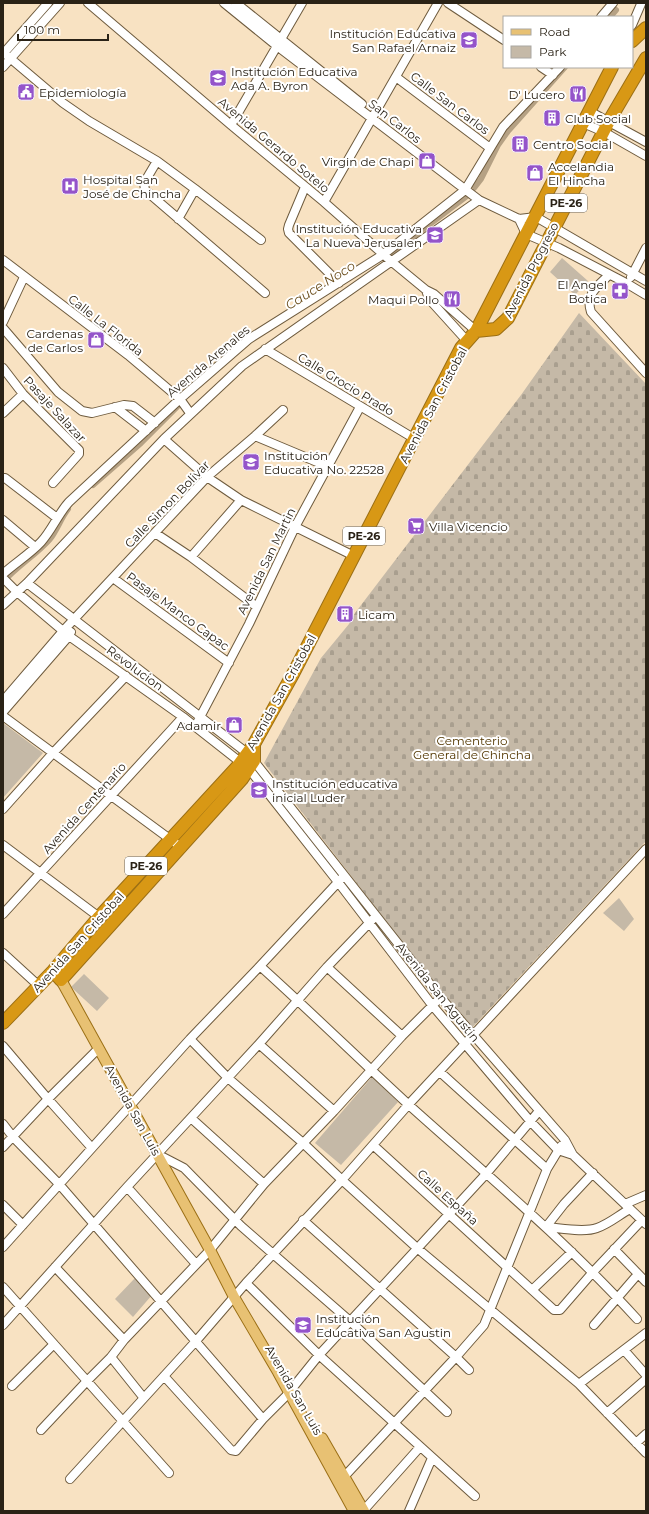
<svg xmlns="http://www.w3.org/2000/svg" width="649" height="1514" viewBox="0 0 649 1514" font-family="Montserrat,sans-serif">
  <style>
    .green { fill: #c5b9a7 }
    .cemetery { fill: url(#cemetery-stones) }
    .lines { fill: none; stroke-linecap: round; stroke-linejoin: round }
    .canal { stroke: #b5a184; stroke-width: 6 }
    .minor-casing { stroke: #6e5b3e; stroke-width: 10 }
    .major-casing { stroke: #9b6f15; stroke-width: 12 }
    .highway-casing { stroke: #9b6f15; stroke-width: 14 }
    .minor { stroke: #fff; stroke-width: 8 }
    .major { stroke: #e8c173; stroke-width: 10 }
    .highway { stroke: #d89815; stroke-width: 12 }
    .labels { text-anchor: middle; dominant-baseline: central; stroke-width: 4; stroke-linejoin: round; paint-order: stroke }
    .shield { fill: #fff; stroke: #6a645c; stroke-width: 1 }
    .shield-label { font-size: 11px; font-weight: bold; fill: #2a2216 }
    .poi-label { font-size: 12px; fill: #2a2216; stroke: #fff; text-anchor: start }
    .street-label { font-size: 12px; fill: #2a2216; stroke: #fff }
    .park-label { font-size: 12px; fill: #533700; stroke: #fff }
    .water-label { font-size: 13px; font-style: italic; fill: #6b4e1c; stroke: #fff }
  </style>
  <defs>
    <pattern id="cemetery-stones" width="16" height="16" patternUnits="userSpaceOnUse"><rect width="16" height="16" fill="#c5b9a7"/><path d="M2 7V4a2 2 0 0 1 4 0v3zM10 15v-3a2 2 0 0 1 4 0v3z" fill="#a99f8f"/></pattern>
  </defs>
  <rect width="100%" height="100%" fill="#f8e2c2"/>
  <path class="green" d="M562 258 588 281 575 295 550 272Z
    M3 723 43 753 3 798Z
    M619 898 634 919 624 931 603 913Z
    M84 974 109 998 97 1011 71 987Z
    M372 1077 398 1102 341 1165 315 1143Z
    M136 1277 152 1295 133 1317 115 1299Z"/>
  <path class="cemetery" d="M579 313 646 384V841L470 1030 264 763 321 658 349 624 355 613 521 395Z"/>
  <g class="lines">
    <path class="canal" d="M610 17 616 10
      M474 188 481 179 498 145 508 131 565 67
      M385 258 468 195
      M93 485 141 443 177 407
      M3 582C17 566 36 555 50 539 57 530 61 518 68 509"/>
    <defs>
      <path id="minor" d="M88 3 231 125 324 202 392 262 426 290 434 294 476 331
        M224 3 277 46 479 200 519 219 536 217 646 281
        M236 3 362 104
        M448 3 504 40
        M601 17 613 3
        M632 25 641 4
        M4 53 63 103 89 121 157 161 195 189 261 240
        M3 54 48 3
        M3 67 60 3
        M541 67 553 75
        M396 77 490 148
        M589 111 646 142
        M583 123 604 132 646 156
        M231 125 302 3
        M157 161 144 183 145 190 265 293
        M305 187 289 225 288 229 289 233 339 283
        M324 202 438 3
        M178 219 195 189
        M519 219 526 234 559 248 626 283 646 295
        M3 260 128 355 180 399 190 413
        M609 275C598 286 585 294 591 312L646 373
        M631 277 646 248
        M426 290 429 299 467 341
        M3 322 24 277
        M3 328 58 392 82 411 92 413 124 405 133 406 155 423
        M265 349 415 439
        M3 368 23 394 79 450V454L53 483
        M115 407 146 431
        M3 413 23 394
        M255 436 329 467
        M164 439 207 477 241 500 354 556
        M3 478H5L57 518
        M3 520 35 547
        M155 533 191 557 257 607
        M191 557 241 500
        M3 574C15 563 30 554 41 542 52 530 58 514 69 502L180 399 249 339 384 254 465 190 503 127 560 67
        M3 578 17 592 69 636 183 717 249 769 338 882 432 1005 531 1122 558 1150 573 1155
        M113 578 229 663
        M27 583 247 753 254 761 441 998 565 1140 573 1155 646 1224
        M3 605 27 583 164 439 242 366 479 200
        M3 701 63 631 207 477 255 436 283 410
        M3 712 69 636 71 632
        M3 716 182 848
        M198 721 249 624 295 527 360 407
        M3 809 53 753 126 676
        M3 845 99 917
        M3 914 183 717
        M3 953 39 986
        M260 966C311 1012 360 1060 410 1106 487 1175 567 1242 637 1319
        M327 967 402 1036
        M190 1039 228 1078 303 1143 342 1180 417 1248 579 1384 646 1453
        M259 1044 334 1111
        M3 1046 48 1099 91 1147
        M440 1072 547 1169
        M191 1118 264 1184
        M3 1124 13 1137 59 1184 263 1419
        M373 1145 554 1310H560L593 1272 642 1220
        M3 1147 48 1099 99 1048
        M157 1154 184 1168 241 1226 350 1321 447 1412
        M593 1173 564 1204 546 1227C560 1228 584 1233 597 1228 609 1224 619 1215 630 1209
        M127 1187 196 1264
        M625 1204 646 1195
        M3 1205 23 1225
        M303 1220 456 1357 469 1370
        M3 1247 190 1039 260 966 342 878
        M614 1249 646 1282
        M55 1267 124 1340
        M246 1283 319 1355 475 1496
        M3 1287 87 1381 111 1357 143 1397
        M532 1290 572 1252
        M3 1325 127 1187 259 1044 327 967 373 919
        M594 1325 638 1274
        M624 1350 646 1375
        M111 1357 124 1340 210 1250 264 1184 334 1111 402 1036 436 1002
        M164 1376 231 1450 236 1451 263 1419 286 1396 319 1355 486 1174 539 1111
        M579 1384 646 1333
        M12 1386 54 1344
        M607 1413 646 1379
        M41 1430 87 1381 169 1473
        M636 1443 646 1434
        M70 1479 196 1341 246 1283 342 1180 409 1104 646 849
        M341 1480 456 1357 484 1325 547 1169 561 1146
        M364 1510 420 1447
        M409 1511 432 1458"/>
      <path id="major" d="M61 980 210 1250 234 1297 278 1372 354 1511
        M322 1438 364 1511"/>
      <path id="highway" d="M632 41 646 28
        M476 331 496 329 508 318 609 121 646 58
        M53 971 61 980 242 779 254 761V744
        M3 1023 53 971 99 917 237 767 254 744 293 674 461 348 476 331 612 67"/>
    </defs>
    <use href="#minor" class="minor-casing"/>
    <use href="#major" class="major-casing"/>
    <use href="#highway" class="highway-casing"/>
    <use href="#minor" class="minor"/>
    <use href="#major" class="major"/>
    <use href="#highway" class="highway"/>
  </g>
  <defs>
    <symbol id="school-square" viewBox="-11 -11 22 22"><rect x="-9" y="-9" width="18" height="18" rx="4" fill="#9454ca" stroke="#fff"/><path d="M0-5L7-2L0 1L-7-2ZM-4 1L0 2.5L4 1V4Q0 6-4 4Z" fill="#fff"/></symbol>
    <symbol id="civic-square" viewBox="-11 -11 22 22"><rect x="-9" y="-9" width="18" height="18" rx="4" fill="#9454ca" stroke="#fff"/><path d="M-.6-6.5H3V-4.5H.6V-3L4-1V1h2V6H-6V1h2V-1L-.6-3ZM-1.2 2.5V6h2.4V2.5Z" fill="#fff"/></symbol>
    <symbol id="restaurant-square" viewBox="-11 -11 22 22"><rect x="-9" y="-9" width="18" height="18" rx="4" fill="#9454ca" stroke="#fff"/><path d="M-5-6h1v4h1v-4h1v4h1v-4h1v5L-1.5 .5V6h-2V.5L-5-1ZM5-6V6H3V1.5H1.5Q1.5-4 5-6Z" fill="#fff"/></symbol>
    <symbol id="building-square" viewBox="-11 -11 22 22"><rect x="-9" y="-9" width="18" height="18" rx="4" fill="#9454ca" stroke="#fff"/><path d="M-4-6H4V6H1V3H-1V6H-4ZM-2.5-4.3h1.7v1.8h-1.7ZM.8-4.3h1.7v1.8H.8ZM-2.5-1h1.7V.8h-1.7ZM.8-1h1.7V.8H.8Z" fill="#fff"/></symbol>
    <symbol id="shop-square" viewBox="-11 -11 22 22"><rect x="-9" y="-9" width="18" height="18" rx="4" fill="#9454ca" stroke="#fff"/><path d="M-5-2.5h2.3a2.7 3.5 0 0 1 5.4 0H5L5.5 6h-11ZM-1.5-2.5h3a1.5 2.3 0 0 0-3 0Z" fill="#fff"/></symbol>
    <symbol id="hospital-square" viewBox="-11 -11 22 22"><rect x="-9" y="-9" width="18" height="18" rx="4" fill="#9454ca" stroke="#fff"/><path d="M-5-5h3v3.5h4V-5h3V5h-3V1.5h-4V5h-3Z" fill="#fff"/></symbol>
    <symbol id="pharmacy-square" viewBox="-11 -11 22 22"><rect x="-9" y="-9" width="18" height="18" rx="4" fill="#9454ca" stroke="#fff"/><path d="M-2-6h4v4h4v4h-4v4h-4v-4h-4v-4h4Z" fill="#fff"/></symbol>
    <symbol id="supermarket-square" viewBox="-11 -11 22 22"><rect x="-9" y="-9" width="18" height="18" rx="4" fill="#9454ca" stroke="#fff"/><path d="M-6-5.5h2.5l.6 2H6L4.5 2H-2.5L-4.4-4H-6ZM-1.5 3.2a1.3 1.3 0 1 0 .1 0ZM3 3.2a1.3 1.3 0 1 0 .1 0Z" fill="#fff"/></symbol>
  </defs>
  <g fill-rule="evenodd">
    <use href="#school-square" x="459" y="30" width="20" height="20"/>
    <use href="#school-square" x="208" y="68" width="20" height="20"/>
    <use href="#civic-square" x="16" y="82" width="20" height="20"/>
    <use href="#restaurant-square" x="568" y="84" width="20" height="20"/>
    <use href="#building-square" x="542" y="108" width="20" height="20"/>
    <use href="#building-square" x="510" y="134" width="20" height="20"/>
    <use href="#shop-square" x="417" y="151" width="20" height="20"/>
    <use href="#shop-square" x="525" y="163" width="20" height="20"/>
    <use href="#hospital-square" x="60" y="176" width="20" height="20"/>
    <use href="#school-square" x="425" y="225" width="20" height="20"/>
    <use href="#pharmacy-square" x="610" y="281" width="20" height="20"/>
    <use href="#restaurant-square" x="442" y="289" width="20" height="20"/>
    <use href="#shop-square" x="86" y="330" width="20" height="20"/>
    <use href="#school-square" x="241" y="452" width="20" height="20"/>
    <use href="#supermarket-square" x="406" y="516" width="20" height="20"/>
    <use href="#building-square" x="335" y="604" width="20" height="20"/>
    <use href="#shop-square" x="224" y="715" width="20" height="20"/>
    <use href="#school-square" x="249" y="780" width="20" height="20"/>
    <use href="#school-square" x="293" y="1315" width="20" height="20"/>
  </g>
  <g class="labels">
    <g class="shield">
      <rect x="545" y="194" width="42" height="18" rx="3"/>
      <rect x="343" y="527" width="42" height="18" rx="3"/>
      <rect x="125" y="857" width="42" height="18" rx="3"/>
    </g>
    <g class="shield-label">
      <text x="566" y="203">PE-26</text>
      <text x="364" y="536">PE-26</text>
      <text x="146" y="866">PE-26</text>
    </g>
    <g class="poi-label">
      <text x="456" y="33" text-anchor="end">Institución Educativa<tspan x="456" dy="14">San Rafael Arnaiz</tspan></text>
      <text x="231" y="71">Institución Educativa<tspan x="231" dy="14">Ada A. Byron</tspan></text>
      <text x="39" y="92">Epidemiología</text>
      <text x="565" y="94" text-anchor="end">D' Lucero</text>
      <text x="565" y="118">Club Social</text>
      <text x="533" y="144">Centro Social</text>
      <text x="414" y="161" text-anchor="end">Virgin de Chapi</text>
      <text x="548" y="166">Accelandia<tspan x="548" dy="14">El Hincha</tspan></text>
      <text x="83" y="179">Hospital San<tspan x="83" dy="14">José de Chincha</tspan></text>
      <text x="422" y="228" text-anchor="end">Institución Educativa<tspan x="422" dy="14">La Nueva Jerusalen</tspan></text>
      <text x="607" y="284" text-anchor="end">El Angel<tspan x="607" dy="14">Botica</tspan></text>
      <text x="439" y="299" text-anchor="end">Maqui Pollo</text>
      <text x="83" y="333" text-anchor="end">Cardenas<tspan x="83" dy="14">de Carlos</tspan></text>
      <text x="264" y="455">Institución<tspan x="264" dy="14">Educativa No. 22528</tspan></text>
      <text x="429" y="526">Villa Vicencio</text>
      <text x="358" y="614">Licam</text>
      <text x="221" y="725" text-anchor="end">Adamir</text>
      <text x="272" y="783">Institución educativa<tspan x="272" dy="14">inicial Luder</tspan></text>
      <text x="316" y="1318">Institución<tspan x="316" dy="14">Educativa San Agustin</tspan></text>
    </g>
    <g class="street-label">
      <text transform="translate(450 103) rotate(37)">Calle San Carlos</text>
      <text transform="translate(395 121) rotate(38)">San Carlos</text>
      <text transform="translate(274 145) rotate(40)">Avenida Gerardo Sotelo</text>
      <text transform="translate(531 270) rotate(-63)">Avenida Progreso</text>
      <text transform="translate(106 325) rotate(38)">Calle La Florida</text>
      <text transform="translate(208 361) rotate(-40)">Avenida Arenales</text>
      <text transform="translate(346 384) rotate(31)">Calle Grocio Prado</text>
      <text transform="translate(433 405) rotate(-62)">Avenida San Cristobal</text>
      <text transform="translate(55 409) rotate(47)">Pasaje Salazar</text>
      <text transform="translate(167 504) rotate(-46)">Calle Simon Bolivar</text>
      <text transform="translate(266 561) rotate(-64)">Avenida San Martin</text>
      <text transform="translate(178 611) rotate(36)">Pasaje Manco Capac</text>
      <text transform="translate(135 668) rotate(36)">Revolucion</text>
      <text transform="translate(281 692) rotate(-61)">Avenida San Cristobal</text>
      <text transform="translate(84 808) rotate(-48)">Avenida Centenario</text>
      <text transform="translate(78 942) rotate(-48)">Avenida San Cristobal</text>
      <text transform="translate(438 992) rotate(51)">Avenida San Agustin</text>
      <text transform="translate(133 1110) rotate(61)">Avenida San Luis</text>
      <text transform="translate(448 1197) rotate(42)">Calle España</text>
      <text transform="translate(294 1390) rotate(60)">Avenida San Luis</text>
    </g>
    <g class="park-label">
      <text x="472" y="740">Cementerio<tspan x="472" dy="14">General de Chincha</tspan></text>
    </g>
    <g class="water-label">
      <text transform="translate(320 285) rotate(-32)">Cauce Noco</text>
    </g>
  </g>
  <rect width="649" height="1514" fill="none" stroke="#2a2216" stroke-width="8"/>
  <rect x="503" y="16" width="130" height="52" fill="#ffffff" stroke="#aaa7a2"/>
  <rect x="511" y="29" width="20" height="6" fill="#e8c173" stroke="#aaa7a2"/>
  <text x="539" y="36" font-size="12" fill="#2a2216">Road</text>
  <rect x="511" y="46" width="20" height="12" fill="#c5b9a7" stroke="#aaa7a2"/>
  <text x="539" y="56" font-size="12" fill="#2a2216">Park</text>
  <path d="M18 34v6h90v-6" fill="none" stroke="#2a2216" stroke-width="2"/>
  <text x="24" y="34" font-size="12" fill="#2a2216" stroke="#ffffff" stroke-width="3" paint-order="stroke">100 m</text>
</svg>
